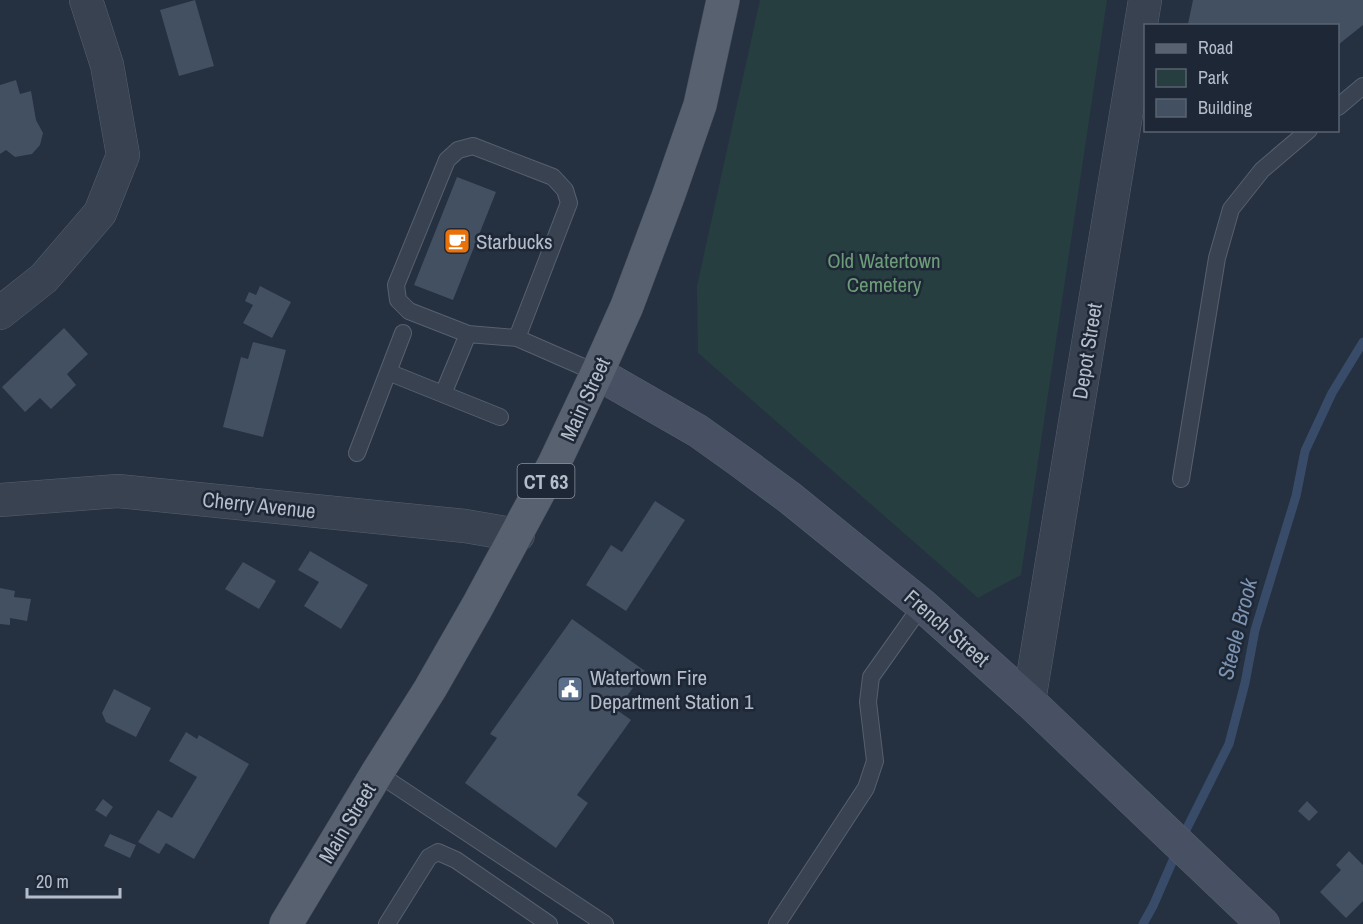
<svg xmlns="http://www.w3.org/2000/svg" width="1363" height="924" viewBox="0 0 1363 924" font-family="'Archivo Narrow',sans-serif">
  <style>
    .green { fill: #273e41 }
    .lines { fill: none; stroke-linecap: round; stroke-linejoin: round }
    .stream { stroke: #384b68; stroke-width: 9 }
    .building { fill: #435062 }
    .lane-casing { stroke: #57606e; stroke-width: 18 }
    .street-casing { stroke: #57606e; stroke-width: 34 }
    .secondary-casing { stroke: #57606e; stroke-width: 34 }
    .primary-casing { stroke: #424b59; stroke-width: 34 }
    .lane { stroke: #394250; stroke-width: 16 }
    .street { stroke: #394250; stroke-width: 33 }
    .secondary { stroke: #475163; stroke-width: 33 }
    .primary { stroke: #576170; stroke-width: 33 }
    .labels { text-anchor: middle; dominant-baseline: central; stroke-width: 5; stroke-linejoin: round; paint-order: stroke }
    .shield { fill: #1e2735; stroke: #88909e; stroke-width: 1.5 }
    .shield-label { font-size: 20px; font-weight: bold; fill: #b5bdcb }
    .poi-label { font-size: 21px; fill: #b5bdcb; stroke: #1e2735; text-anchor: start }
    .park-label { font-size: 21px; fill: #6c9c78; stroke: #1e2735 }
    .street-label { font-size: 21px; fill: #b5bdcb; stroke: #1e2735 }
    .water-label { font-size: 22px; font-style: italic; fill: #7c93b2; stroke: #1e2735 }
  </style>
  <rect width="100%" height="100%" fill="#253040"/>
  <path class="green" d="M760 0H1107L1021 575 978 598 698 353 697 286Z"/>
  <g class="lines">
    <path class="stream" d="M1182 838 1229 744 1245 683 1255 630 1296 496 1305 451 1332 393 1363 342
      M1143 924 1153 906 1177 851"/>
  </g>
  <path class="building" d="M195 0 214 66 179 76 160 10Z
    M1193 0H1363V25L1338 45V26H1196L1188 24Z
    M16 80 20 94 31 91 36 120 43 133 40 145 32 154 15 157 6 150 0 154V85Z
    M457 177 496 192 453 300 414 285Z
    M260 286 291 302 272 338 243 323 253 305 245 301 249 292 256 295Z
    M64 328 88 354 67 374 76 385 51 409 40 398 25 412 2 387Z
    M253 342 286 350 263 437 223 427 241 357 248 359Z
    M655 501 685 520 626 611 586 585 611 545 622 552Z
    M310 551 368 585 341 629 304 606 319 582 298 570Z
    M243 562 276 581 259 609 225 589Z
    M0 588 15 591 14 597 31 599 27 621 10 618V625L0 624Z
    M572 619 645 671 617 710 631 720 577 795 588 803 556 848 465 783 497 738 490 734Z
    M114 689 151 708 136 737 106 722 102 713Z
    M186 732 197 739 199 735 249 764 194 859 166 843 159 854 138 842 158 810 172 818 197 777 169 761Z
    M103 799 113 807 106 817 95 810Z
    M1307 801 1318 812 1309 821 1298 811Z
    M110 834 136 845 130 858 104 846Z
    M1349 851 1363 865V901L1346 918 1320 892 1341 870 1336 865Z"/>
  <g class="lines">
    <defs>
      <path id="lane" d="M1338 107 1363 86
        M468 334 409 311 398 300 396 285 447 160 458 150 473 146 553 177 565 190 569 203 517 338
        M388 372 500 417
        M443 394 468 334 517 338 597 373
        M357 453 403 333
        M1181 479 1217 258 1231 209 1262 170 1309 130
        M377 773 605 924
        M387 924 429 857 438 852 456 860 549 924
        M777 924 866 788 875 761 868 702 871 677 922 605"/>
      <path id="street" d="M0 313 44 278 100 213 123 155 107 65 86 0
        M0 500 118 491 465 526 518 535
        M1029 701 1145 0"/>
      <path id="secondary" d="M597 373 698 431 740 461 790 498 922 605 1029 701 1263 924"/>
      <path id="primary" d="M286 924 377 773 430 689 477 607 554 464 597 373 627 306 669 194 700 105 723 0"/>
    </defs>
    <use href="#lane" class="lane-casing"/>
    <use href="#street" class="street-casing"/>
    <use href="#secondary" class="secondary-casing"/>
    <use href="#primary" class="primary-casing"/>
    <use href="#lane" class="lane"/>
    <use href="#street" class="street"/>
    <use href="#secondary" class="secondary"/>
    <use href="#primary" class="primary"/>
  </g>
  <defs>
    <symbol id="cafe-square" viewBox="-11 -11 22 22"><rect x="-9" y="-9" width="18" height="18" rx="4" fill="#e8710a" stroke="#1e2735"/><path d="M-5.5-4.5H6V0H3Q3 3.5 0 3.5H-2.5Q-5.5 3.5-5.5 0ZM3-3.2v2h1.7v-2ZM-6 4.5H4V6H-6Z" fill="#fff"/></symbol>
    <symbol id="civic-square" viewBox="-11 -11 22 22"><rect x="-9" y="-9" width="18" height="18" rx="4" fill="#5c6f8a" stroke="#1e2735"/><path d="M-.6-6.5H3V-4.5H.6V-3L4-1V1h2V6H-6V1h2V-1L-.6-3ZM-1.2 2.5V6h2.4V2.5Z" fill="#fff"/></symbol>
  </defs>
  <g fill-rule="evenodd">
    <use href="#cafe-square" x="442" y="226" width="30" height="30"/>
    <use href="#civic-square" x="555" y="674" width="30" height="30"/>
  </g>
  <g class="labels">
    <rect class="shield" x="517.5" y="464" width="57" height="34" rx="4.5"/>
    <g class="shield-label">
      <text x="546" y="481">CT 63</text>
    </g>
    <g class="poi-label">
      <text x="476" y="241">Starbucks</text>
      <text x="590" y="677">Watertown Fire<tspan x="590" dy="24">Department Station 1</tspan></text>
    </g>
    <g class="park-label">
      <text x="884" y="260">Old Watertown<tspan x="884" dy="24">Cemetery</tspan></text>
    </g>
    <g class="street-label">
      <text transform="translate(1087 351) rotate(-81)">Depot Street</text>
      <text transform="translate(585 399) rotate(-65)">Main Street</text>
      <text transform="translate(259 505) rotate(6)">Cherry Avenue</text>
      <text transform="translate(947 628) rotate(41)">French Street</text>
      <text transform="translate(347 823) rotate(-59)">Main Street</text>
    </g>
    <g class="water-label">
      <text transform="translate(1237 629) rotate(-76)">Steele Brook</text>
    </g>
  </g>
  <rect x="1144" y="24" width="195" height="108" fill="#1e2735" stroke="#5a6371" stroke-width="1.5"/>
  <rect x="1156" y="44" width="30" height="9" fill="#576170" stroke="#5a6371" stroke-width="1.5"/>
  <text x="1198" y="54" font-size="18" fill="#b5bdcb">Road</text>
  <rect x="1156" y="69" width="30" height="18" fill="#273e41" stroke="#5a6371" stroke-width="1.5"/>
  <text x="1198" y="84" font-size="18" fill="#b5bdcb">Park</text>
  <rect x="1156" y="99" width="30" height="18" fill="#435062" stroke="#5a6371" stroke-width="1.5"/>
  <text x="1198" y="114" font-size="18" fill="#b5bdcb">Building</text>
  <path d="M27 888v9h93v-9" fill="none" stroke="#b5bdcb" stroke-width="3"/>
  <text x="36" y="888" font-size="18" fill="#b5bdcb" stroke="#1e2735" stroke-width="4.5" paint-order="stroke">20 m</text>
</svg>
